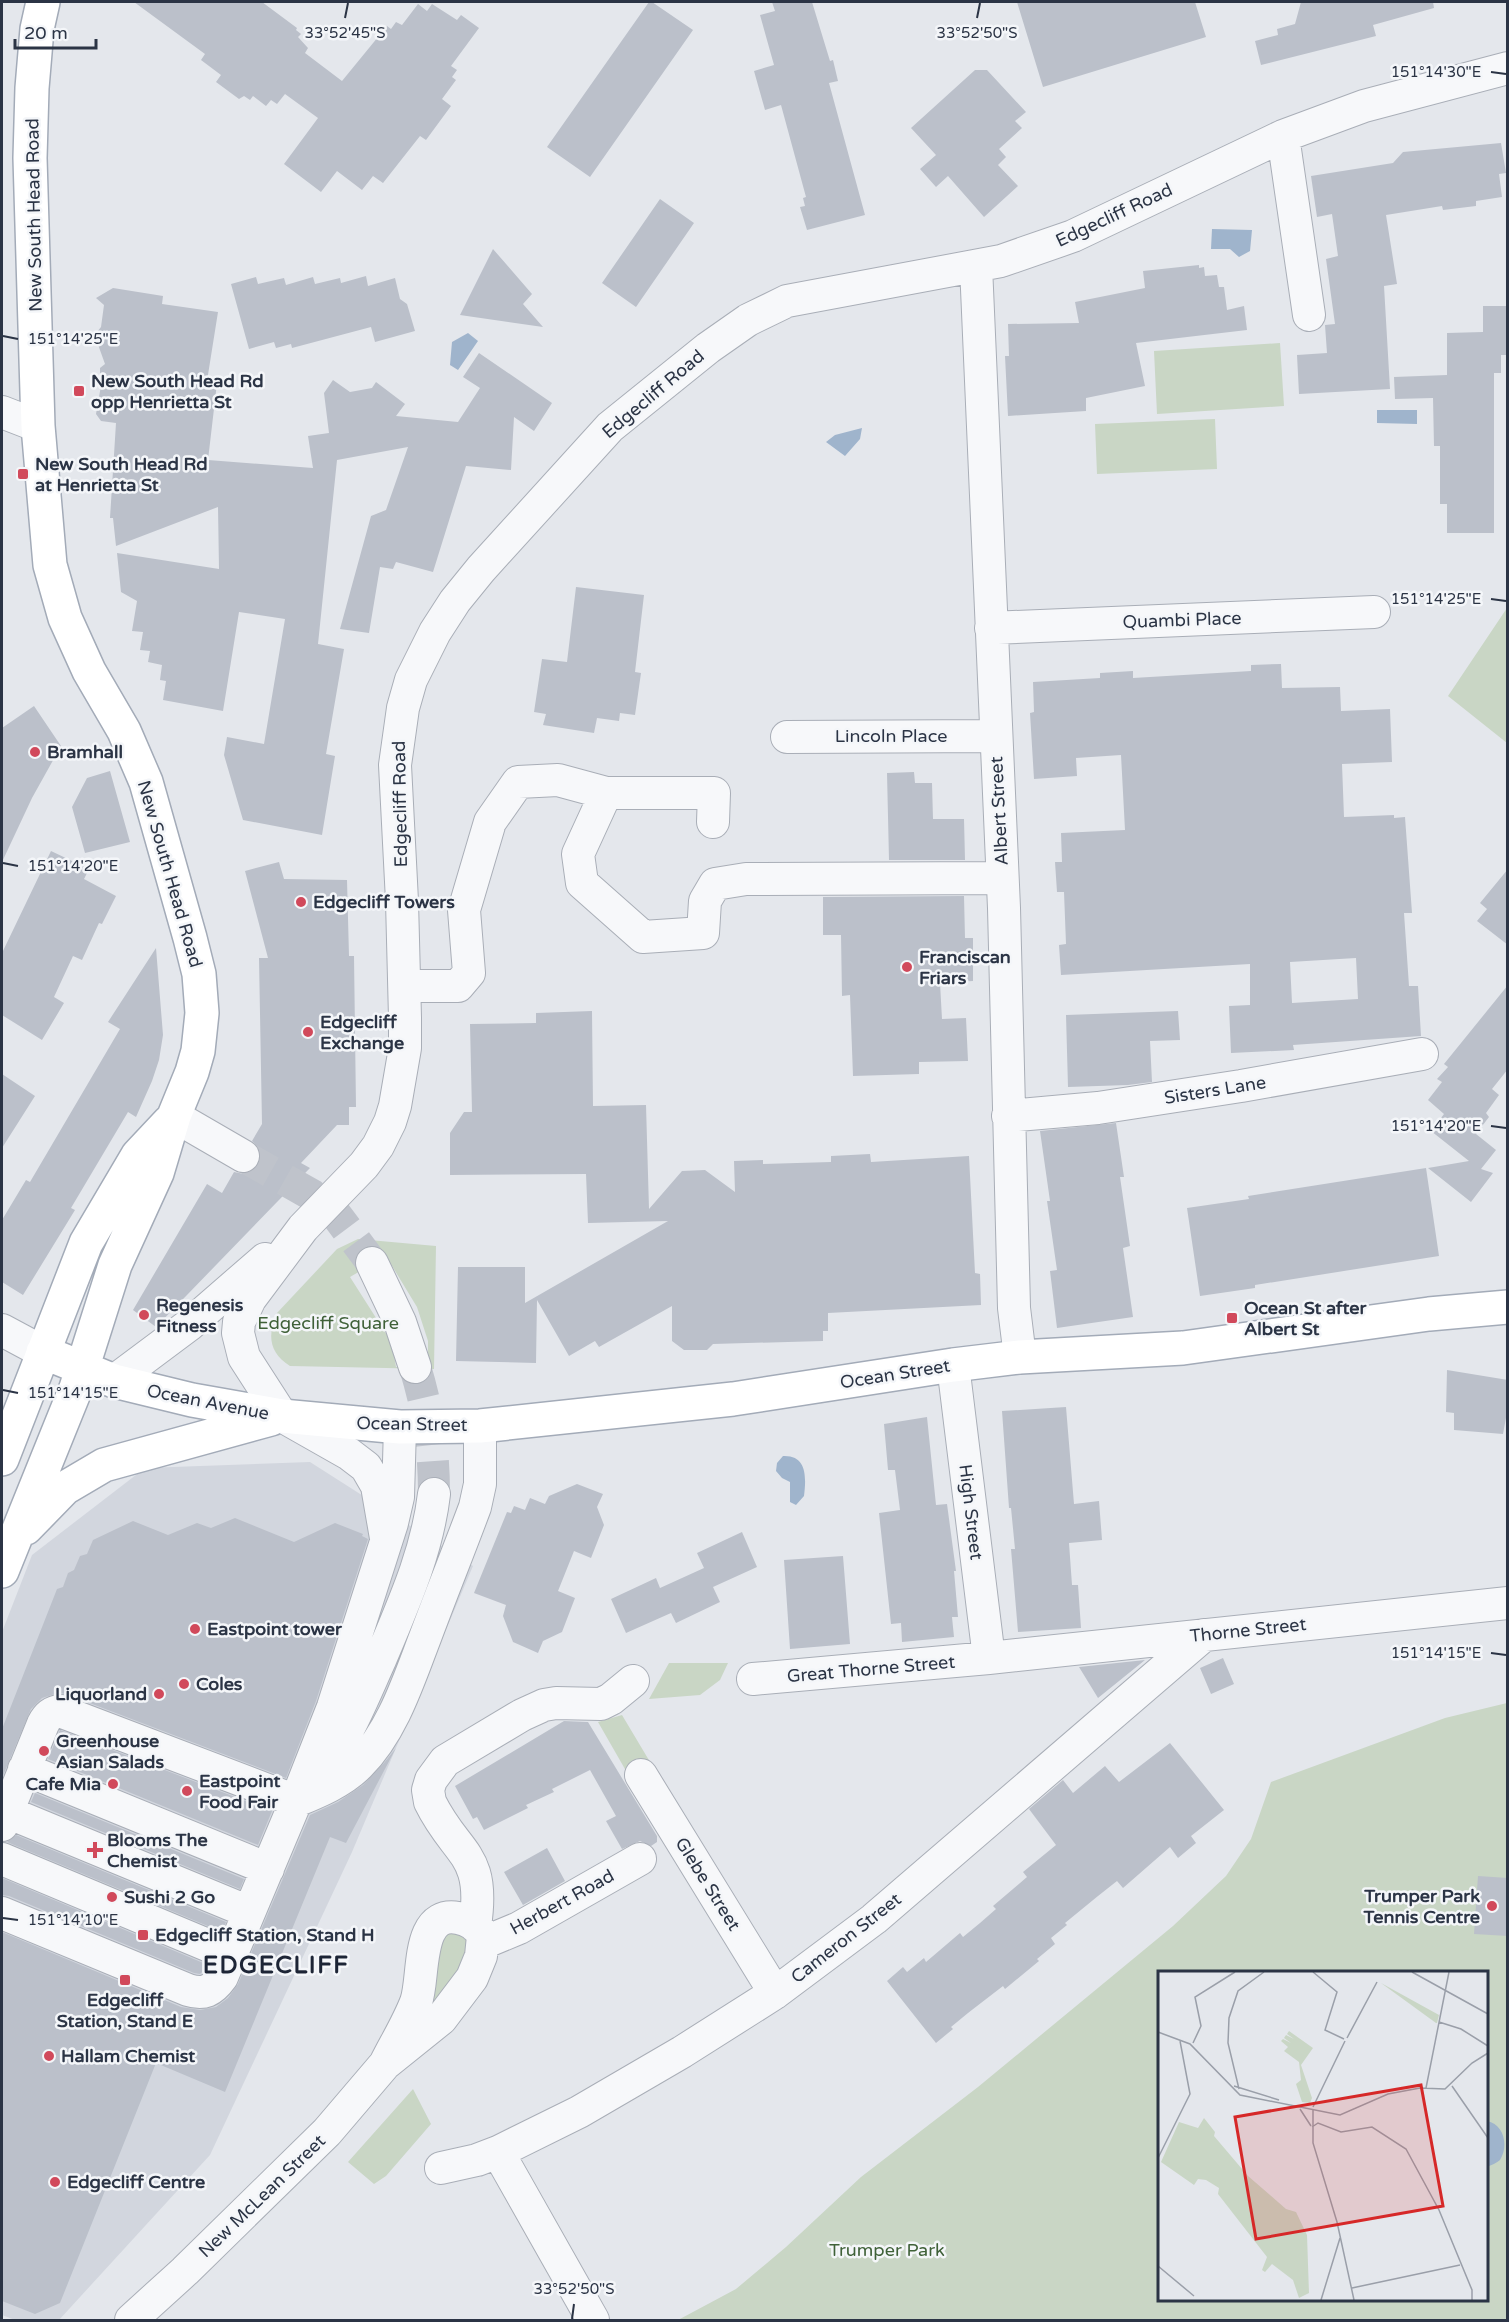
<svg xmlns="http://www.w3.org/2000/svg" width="1509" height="2322" viewBox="0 0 1509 2322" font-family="'Varela Round',sans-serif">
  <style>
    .built { fill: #d2d6de }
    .green { fill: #c9d6c5; fill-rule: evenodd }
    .water { fill: #9fb4cc }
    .building { fill: #bbc0ca; fill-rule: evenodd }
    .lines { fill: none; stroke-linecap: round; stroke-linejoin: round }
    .minor-tunnel { stroke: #bfc3cb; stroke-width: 32; stroke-dasharray: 32 16; stroke-linecap: butt }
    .minor-casing { stroke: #a9aeb7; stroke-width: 34 }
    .major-casing { stroke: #a3abb8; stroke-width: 36 }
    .minor { stroke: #f7f8fa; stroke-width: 32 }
    .major { stroke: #fff; stroke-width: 33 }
    .ticks { fill: none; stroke: #2b3445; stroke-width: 2 }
    .poi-dot { fill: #d1495b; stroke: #f4f6f9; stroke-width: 2 }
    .labels { text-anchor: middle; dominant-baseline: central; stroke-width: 5; stroke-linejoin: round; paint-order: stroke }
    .street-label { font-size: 18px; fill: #2b3445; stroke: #f4f6f9 }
    .poi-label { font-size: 18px; font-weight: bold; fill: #2b3445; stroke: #f4f6f9; text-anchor: start }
    .park-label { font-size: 18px; fill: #3f6138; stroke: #f4f6f9 }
    .district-label { font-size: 24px; font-weight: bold; letter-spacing: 1.5px; fill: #1d2536; stroke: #f4f6f9 }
    .inset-road { fill: none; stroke: #9a9fa9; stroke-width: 1.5 }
    .view { fill: #d62828; fill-opacity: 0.15; stroke: #d62828; stroke-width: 3 }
    .inset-edge { fill: none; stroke: #2b3445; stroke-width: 3 }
    .ticks-label { font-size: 15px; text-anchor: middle; fill: #2b3445; stroke: #f4f6f9; stroke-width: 5; stroke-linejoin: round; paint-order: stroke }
  </style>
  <rect width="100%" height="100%" fill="#e4e7ec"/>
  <path class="built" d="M310 1462 473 1566 352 1852 210 2155 59 2320H15L2 2315V1632L32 1555 145 1468Z"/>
  <path class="green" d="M1280 343 1284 406 1157 414 1154 351Z
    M1215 419 1217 469 1097 474 1095 424Z
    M1507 608V743L1448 696Z
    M358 1239 436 1246 434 1369 290 1366C269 1353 267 1335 277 1313L337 1249ZM386 1256 417 1307 428 1341V1367H396L392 1343 350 1277Z
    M669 1663H728L720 1680 700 1695 649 1699Z
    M1507 1703V2320H678L736 2289 786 2247 861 2177 978 2087 1173 1926 1226 1876 1251 1839 1271 1782 1445 1718ZM1160 1972H1486V2300H1160Z
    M622 1715 659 1777 637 1790 598 1722Z
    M435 1925 483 1936 426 2019Z
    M413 2089 431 2124 386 2176 374 2184 348 2162Z"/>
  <path class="water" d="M1212 229 1252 230 1250 251 1239 257 1230 249H1211Z
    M468 333 478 341 458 370 450 365 452 342Z
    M1377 410H1417V424L1377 423Z
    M862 428 860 439 845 456 826 442 835 435Z
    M783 1456C808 1455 806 1479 804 1496L796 1505 790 1502V1482L782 1478 776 1471 777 1463Z
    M1487 2121C1504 2124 1509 2146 1500 2160 1497 2163 1491 2165 1487 2167Z"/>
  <path class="building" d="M134 2H262L297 28 296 30 301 34 298 37 308 48 305 53 342 81 387 26 391 29 396 22 402 25 418 4 427 11 432 4 457 20 461 15 479 28 451 66 457 70 452 77 456 80 442 99 451 106 426 140 420 136 383 183 373 176 362 190 337 171 321 192 284 164 318 118 285 94 277 104 271 100 266 106 253 96 250 100 244 96 239 99 216 82 221 75 201 60 205 54Z
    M649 2H652L693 30 590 177 547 147Z
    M772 2H812L830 61 833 60 838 81 829 83 865 215 807 230 800 207 805 206 803 198 806 197 781 105 765 110 754 71 774 65 760 15 775 11Z
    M1017 2H1195L1206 37 1043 87Z
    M1301 2H1433L1434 8 1373 25 1376 36 1261 65 1255 41 1278 35 1277 29 1295 24Z
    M975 70H987L1026 112 1015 121 1022 128 999 149 1006 157 998 165 1018 186 984 217 948 176 936 187 920 169 936 155 911 128Z
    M1501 143 1506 173 1499 174 1502 197 1476 201V206L1443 210 1442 206 1386 215 1397 284 1384 286 1390 389 1299 394 1297 355 1327 353 1325 325 1335 324 1326 259 1338 256 1332 214 1317 217 1311 176 1393 163 1403 152Z
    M660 199 694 223 636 307 602 283Z
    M493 249 532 294 523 304 543 327 460 315Z
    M1199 265V268L1204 267 1205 276 1217 275 1219 287H1224L1227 310 1244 306 1247 330 1136 343 1145 386 1086 398V411L1008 416 1005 356H1009L1008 324 1079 323 1075 302 1145 288 1143 271Z
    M366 276 368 286 395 278 400 299 407 304 415 331 375 342 371 327 292 348 291 344 276 348 274 342 249 349 231 284 256 277 258 284 284 278 286 285 313 277 315 284 340 278 341 283Z
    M113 288 163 296 162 304 218 312 207 381 217 383 208 460 313 468 308 436 329 433 324 393 333 380 350 392 372 388 376 382 405 404 396 416 458 422 480 388 463 377 479 353 552 403 534 431 514 417 511 470 466 466 433 572 396 562 393 569 380 567 369 633 340 629 371 516 386 510 408 447 337 460 318 644 344 649 326 754 335 756 322 835 243 820 224 755 227 737 264 744 285 619 239 612 223 711 163 700 166 681 160 680 162 665 148 662 150 651 140 650 143 632 132 631 137 601 121 592 117 553 219 569 218 507 116 546 113 518H110L116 423 101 421 96 414 102 380 100 376V368L105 364 96 339 97 332 101 327 104 305 96 298Z
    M1483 306H1508V355H1501V373H1494V533H1447V504H1440V446H1434L1433 398 1395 399 1394 377 1447 375V333L1483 332Z
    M576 587 644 595 635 672 641 673 635 715 620 713 619 721 597 718 594 733 543 725 546 714 534 712 542 659 567 662Z
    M1281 664 1282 688 1340 687 1341 711 1390 709 1392 762 1342 764 1344 817 1394 815V818L1405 817 1412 913H1404L1409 986H1418L1421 1036 1293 1045 1294 1050 1231 1053 1229 1006 1250 1005V964L1061 975 1059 945 1066 944 1064 892H1057L1055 862H1062L1061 833 1125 830 1121 755 1076 758 1077 776 1034 779 1030 713 1034 712 1033 682 1100 678V673L1133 671V678L1251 671V665ZM1356 958 1358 999 1292 1003 1290 962Z
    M34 706 61 746 32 798 2 862V728Z
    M110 771 130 842 85 853 72 807 87 778Z
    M914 772 915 783H932L933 819H964L965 860H889L887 773Z
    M51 851 89 869 84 879 116 896 102 924 99 923 82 960 73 956 54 997 64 1003 42 1040 2 1015V953Z
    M279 862 284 879 347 880 349 956H354L356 1107H349V1125H337L301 1163 310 1168 156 1327 133 1310 207 1184 222 1193 234 1172 244 1174 251 1172 258 1166 261 1157 259 1148 252 1141 262 1124 259 958H268L245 871Z
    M1508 869V945L1477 921 1487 909 1480 903Z
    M964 896 965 938H973V981L940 983 942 1019 966 1018 968 1061 919 1062V1074L853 1076 850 995 842 996 841 935H823V897Z
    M156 948 163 1035 159 1060 152 1081 136 1117 128 1112 71 1208 75 1210 23 1295 2 1282V1220L26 1180 30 1182 120 1029 108 1022Z
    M1508 985V1069L1492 1089 1499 1095 1486 1113 1489 1117 1476 1134 1496 1150 1481 1169 1493 1173 1471 1202 1428 1168 1469 1161 1431 1131 1444 1114 1428 1100 1442 1082 1437 1079 1448 1067 1444 1064Z
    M592 1011 593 1106 646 1105 649 1209 682 1171 705 1170 735 1192 734 1161 763 1160V1164L831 1162V1156L870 1154 871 1162 969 1156 975 1273 980 1274 981 1305 828 1313V1331H823V1341L713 1344 707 1350H684L672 1341V1306L599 1347 595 1341 569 1356 537 1300 536 1363 456 1361 458 1267H525V1303L668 1221 588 1223 586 1174 450 1175V1133L464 1112H472L470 1024 536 1023V1013Z
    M1178 1011 1180 1040 1150 1041 1152 1082 1128 1085 1068 1087 1066 1015Z
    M2 1074 35 1096 2 1148Z
    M1116 1123 1124 1177H1120L1130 1246 1123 1248 1133 1317 1057 1328 1050 1271 1057 1270 1047 1201H1050L1040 1131Z
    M1426 1168 1439 1256 1255 1285V1288L1200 1296 1187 1208 1249 1199 1248 1196Z
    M1447 1370 1508 1380V1407L1503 1434 1454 1430V1413L1446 1412Z
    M1066 1407 1074 1504 1099 1501 1102 1540 1069 1543 1072 1585H1078L1081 1628 1018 1632 1011 1549H1015L1011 1508H1009L1002 1411Z
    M927 1417 936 1505 947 1504 956 1571H954L958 1617H952L954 1637 902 1642 901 1623 891 1624 879 1513 900 1510 895 1470H888L884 1424Z
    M577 1484 603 1494 597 1507 604 1525 591 1558 574 1551 558 1591 575 1598 562 1632 543 1641 538 1653 513 1642 503 1616 506 1605 474 1593 507 1512 511 1513 514 1506 525 1510 530 1498 545 1504 549 1496Z
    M235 1518 294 1542 335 1523 363 1534 362 1536 368 1539 316 1701 286 1778 66 1694 58 1693 42 1698 31 1709 2 1778V1729L57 1589 63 1587 68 1573 74 1570 80 1556 87 1554 93 1540 133 1521 168 1535 197 1523 211 1528Z
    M742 1532 757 1567 713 1587 720 1602 676 1623 671 1613 626 1633 611 1599 656 1578 660 1588 704 1568 697 1553Z
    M843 1556 850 1644 790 1649 784 1560Z
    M1223 1658 1234 1684 1211 1694 1200 1668Z
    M1145 1660 1098 1698 1079 1667Z
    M564 1721 588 1722 657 1836V1842L651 1846 640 1841 622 1849 606 1821 616 1816 590 1770 552 1789 554 1792 526 1805 528 1808 484 1830 477 1817 473 1819 455 1786Z
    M60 1730 272 1811 258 1845 48 1759Z
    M1170 1743 1224 1810 1191 1836 1196 1843 1178 1858 1170 1847 1123 1888 1117 1881 1098 1896 1065 1923 1067 1925 1051 1938 1055 1944 1037 1959 1039 1961 1005 1989 1003 1986 968 2013 951 2027 953 2029 936 2043 887 1981 903 1967 907 1972 924 1958 926 1962 960 1933 963 1937 980 1923 996 1909 993 1906 1027 1877 1023 1872 1056 1845 1029 1809 1063 1780 1073 1793 1105 1766 1119 1782Z
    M396 1748 346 1843 330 1837 225 2092 156 2063 60 2303 35 2314 2 2301V1932L181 2007 200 2010 216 2007 228 1998 238 1984 310 1815 338 1802 363 1785 384 1763Z
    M35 1793 244 1879 240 1889 31 1802Z
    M16 1835 226 1922 222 1932 7 1842Z
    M547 1848 565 1881 523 1905 504 1872Z
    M1478 1876 1508 1878V1936L1474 1934Z
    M2 1878 208 1965 206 1968 200 1974 194 1973 9 1896 2 1895Z"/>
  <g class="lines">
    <path class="minor-tunnel" d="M243 1156 312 1195 337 1216 372 1263
      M415 1367C428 1410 434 1448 434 1494"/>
    <defs>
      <path id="minor" d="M1283 136 1309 315
        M976 266 1004 908 1014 1308 1020 1357
        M2 412 38 426
        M991 628 1374 612
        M787 737 996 736
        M713 822 714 793H606L578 854 582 883 643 937 703 933 705 901 715 884 746 879 1002 878
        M405 986H458L469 973 464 910 490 822 518 782 558 780 606 793
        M174 1116 243 1156
        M1008 1116 1098 1108 1241 1086 1422 1054
        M372 1263 400 1322 415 1367
        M2 1330 43 1352
        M953 1365 989 1658
        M114 1381 189 1325 265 1259
        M386 1538 377 1486 366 1467 349 1454 282 1416 244 1357 238 1333 239 1322 250 1299 303 1228 364 1165 378 1146 390 1122 395 1106 405 1048V1018L402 901 395 765 403 708 411 680 435 632 455 601 481 569 610 427 708 348 748 320 787 301 1001 261 1073 236 1283 136 1364 106 1508 68
        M753 1679 989 1658 1508 1603
        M24 1769 268 1869
        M320 1773C347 1739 362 1700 380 1660 403 1605 427 1553 434 1494
        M641 1775 775 1993
        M7 1812 249 1912
        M2 1825 43 1724C47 1716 51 1712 60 1711L296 1801C318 1792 342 1782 359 1765 393 1731 409 1679 426 1635 442 1592 459 1550 475 1507L480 1484V1426
        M2 1859 231 1955
        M2 1913 188 1990C204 1995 212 1991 222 1977L296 1801 333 1707 392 1523 398 1497 400 1427
        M475 1926C486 1852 457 1857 430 1802L428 1790 431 1780 445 1761 522 1715 544 1705 556 1703 601 1704 611 1699 633 1681
        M483 1943 519 1928 640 1859
        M498 2152 593 2320
        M441 2168 477 2160 498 2152 579 2112 682 2052 775 1993 874 1919 1204 1635
        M131 2320 185 2271 327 2132 385 2064 441 2019 472 1978 481 1956 483 1936C478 1926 469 1920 458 1918 415 1910 425 1978 416 2002 408 2023 395 2044 385 2064"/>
      <path id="major" d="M43 1352 114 1381 192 1400 282 1416 400 1427 480 1426 733 1399 953 1365 1020 1357 1183 1348 1429 1314 1508 1307
        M2 1459 86 1243 138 1155 169 1122
        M26 1528 65 1488 104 1465 271 1419
        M2 1571 76 1388 115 1265 157 1173 174 1116 192 1072 198 1051 202 1013 199 974 190 938 146 782 124 731 89 671 65 618 50 565 38 426 30 158 32 88 37 29 43 2"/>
    </defs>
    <use href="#minor" class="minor-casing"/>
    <use href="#major" class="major-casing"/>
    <use href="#minor" class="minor"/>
    <use href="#major" class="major"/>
  </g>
  <path class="ticks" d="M345 18 348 3M977 18 980 3M1491 72 1506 74M3 336 18 339M1491 599 1506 601M3 863 18 866M1491 1126 1506 1128M3 1390 18 1393M1491 1653 1506 1655M3 1918 18 1920M572 2319 574 2304"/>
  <g class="poi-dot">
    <rect x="73" y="385" width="12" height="12" rx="3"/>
    <rect x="17" y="468" width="12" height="12" rx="3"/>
    <circle cx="35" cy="752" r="6"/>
    <circle cx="301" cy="902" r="6"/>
    <circle cx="907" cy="967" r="6"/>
    <circle cx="308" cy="1032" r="6"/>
    <circle cx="144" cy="1315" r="6"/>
    <rect x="1226" y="1312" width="12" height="12" rx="3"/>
    <circle cx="195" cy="1629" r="6"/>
    <circle cx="184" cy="1684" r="6"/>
    <circle cx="159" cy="1694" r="6"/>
    <circle cx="44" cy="1751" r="6"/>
    <circle cx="113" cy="1784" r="6"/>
    <circle cx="187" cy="1791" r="6"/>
    <path d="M92 1841h6v6h6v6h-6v6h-6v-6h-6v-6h6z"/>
    <circle cx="112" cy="1897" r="6"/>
    <circle cx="1492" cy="1906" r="6"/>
    <rect x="137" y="1929" width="12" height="12" rx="3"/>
    <rect x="119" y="1974" width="12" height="12" rx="3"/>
    <circle cx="49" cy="2056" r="6"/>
    <circle cx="55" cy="2182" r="6"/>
  </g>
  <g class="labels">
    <g class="street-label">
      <text transform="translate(34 215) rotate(-91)">New South Head Road</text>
      <text transform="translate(1114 215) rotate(-25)">Edgecliff Road</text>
      <text transform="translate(653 394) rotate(-40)">Edgecliff Road</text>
      <text transform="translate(1182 620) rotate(-2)">Quambi Place</text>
      <text x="891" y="736">Lincoln Place</text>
      <text transform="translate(400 804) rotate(-91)">Edgecliff Road</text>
      <text transform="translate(999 811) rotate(-93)">Albert Street</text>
      <text transform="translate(170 874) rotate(74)">New South Head Road</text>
      <text transform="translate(1215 1090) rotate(-9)">Sisters Lane</text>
      <text transform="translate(895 1374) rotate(-9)">Ocean Street</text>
      <text transform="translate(208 1402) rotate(11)">Ocean Avenue</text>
      <text transform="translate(412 1424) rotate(1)">Ocean Street</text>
      <text transform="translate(971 1512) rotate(83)">High Street</text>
      <text transform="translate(1248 1630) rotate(-6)">Thorne Street</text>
      <text transform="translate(871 1669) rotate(-5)">Great Thorne Street</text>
      <text transform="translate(708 1884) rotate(58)">Glebe Street</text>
      <text transform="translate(562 1902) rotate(-29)">Herbert Road</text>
      <text transform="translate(846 1938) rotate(-38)">Cameron Street</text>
      <text transform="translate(262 2196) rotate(-44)">New McLean Street</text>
    </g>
    <g class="poi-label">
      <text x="91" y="381">New South Head Rd<tspan x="91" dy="21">opp Henrietta St</tspan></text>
      <text x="35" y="464">New South Head Rd<tspan x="35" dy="21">at Henrietta St</tspan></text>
      <text x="47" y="752">Bramhall</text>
      <text x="313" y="902">Edgecliff Towers</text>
      <text x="919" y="957">Franciscan<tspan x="919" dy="21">Friars</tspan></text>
      <text x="320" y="1022">Edgecliff<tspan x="320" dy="21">Exchange</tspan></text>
      <text x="156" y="1305">Regenesis<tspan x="156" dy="21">Fitness</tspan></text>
      <text x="1244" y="1308">Ocean St after<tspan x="1244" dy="21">Albert St</tspan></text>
      <text x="207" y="1629">Eastpoint tower</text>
      <text x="196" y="1684">Coles</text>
      <text x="147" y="1694" text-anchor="end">Liquorland</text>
      <text x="56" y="1741">Greenhouse<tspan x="56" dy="21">Asian Salads</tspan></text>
      <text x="199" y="1781">Eastpoint<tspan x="199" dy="21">Food Fair</tspan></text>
      <text x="101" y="1784" text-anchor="end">Cafe Mia</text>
      <text x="107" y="1840">Blooms The<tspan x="107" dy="21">Chemist</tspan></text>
      <text x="1480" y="1896" text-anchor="end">Trumper Park<tspan x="1480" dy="21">Tennis Centre</tspan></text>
      <text x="124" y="1897">Sushi 2 Go</text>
      <text x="155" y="1935">Edgecliff Station, Stand H</text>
      <text x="125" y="2000" text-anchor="middle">Edgecliff<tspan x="125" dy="21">Station, Stand E</tspan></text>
      <text x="61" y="2056">Hallam Chemist</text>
      <text x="67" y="2182">Edgecliff Centre</text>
    </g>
    <g class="park-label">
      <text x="328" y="1323">Edgecliff Square</text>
      <text x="887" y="2250">Trumper Park</text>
    </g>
    <g class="district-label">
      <text x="276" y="1965">EDGECLIFF</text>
    </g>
  </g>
  <g transform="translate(1158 1971)">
    <rect width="330" height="330" fill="#e4e7ec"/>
    <path d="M223 12 281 44 279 52H278ZM131 60 155 77 143 94 154 127 152 132 144 131 138 113 143 109 141 91 126 80 130 76 123 70 125 68 133 72 126 67 128 64 136 68 129 63ZM46 147 57 161 56 165 90 205 128 238 138 241 149 264 151 322 141 327 135 309 114 293 107 301 104 299 109 286 60 223 61 217 48 209 40 208 36 214 3 191 21 151 40 157Z" fill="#c9d6c5"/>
    <path class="inset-road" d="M155 1 179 21 167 59 186 68M254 1 330 43M281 51 303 58 330 75M0 61 32 73 82 124 182 144 230 123 262 117 287 118 314 92 330 82M189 67 219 11M35 72 43 55 37 26 77 1M76 115 121 129M294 115 330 167M268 117 291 1M81 118 70 72 71 47 80 20 106 1M155 136 187 70M142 138 153 155M155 139V172L179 251 196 329M154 156 160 152 183 161 214 156 248 178 281 239 314 319V329M0 187 32 123 22 70M0 295 36 325M194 317 302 294M163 329 182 267"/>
    <path class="view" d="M263 114 285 235 98 268 77 146Z"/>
    <rect width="330" height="330" class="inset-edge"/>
  </g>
  <g class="ticks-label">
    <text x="345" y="38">33°52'45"S</text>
    <text x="977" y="38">33°52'50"S</text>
    <text x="1436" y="77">151°14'30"E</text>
    <text x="73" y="344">151°14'25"E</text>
    <text x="1436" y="604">151°14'25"E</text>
    <text x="73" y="871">151°14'20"E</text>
    <text x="1436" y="1131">151°14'20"E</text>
    <text x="73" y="1398">151°14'15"E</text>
    <text x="1436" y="1658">151°14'15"E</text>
    <text x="73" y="1925">151°14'10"E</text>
    <text x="574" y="2294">33°52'50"S</text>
  </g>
  <rect width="1509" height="2322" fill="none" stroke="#2b3445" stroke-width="6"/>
  <path d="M15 39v9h81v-9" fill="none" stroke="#2b3445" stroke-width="3"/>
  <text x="24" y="39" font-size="18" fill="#2b3445" stroke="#f4f6f9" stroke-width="4.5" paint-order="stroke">20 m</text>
</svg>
